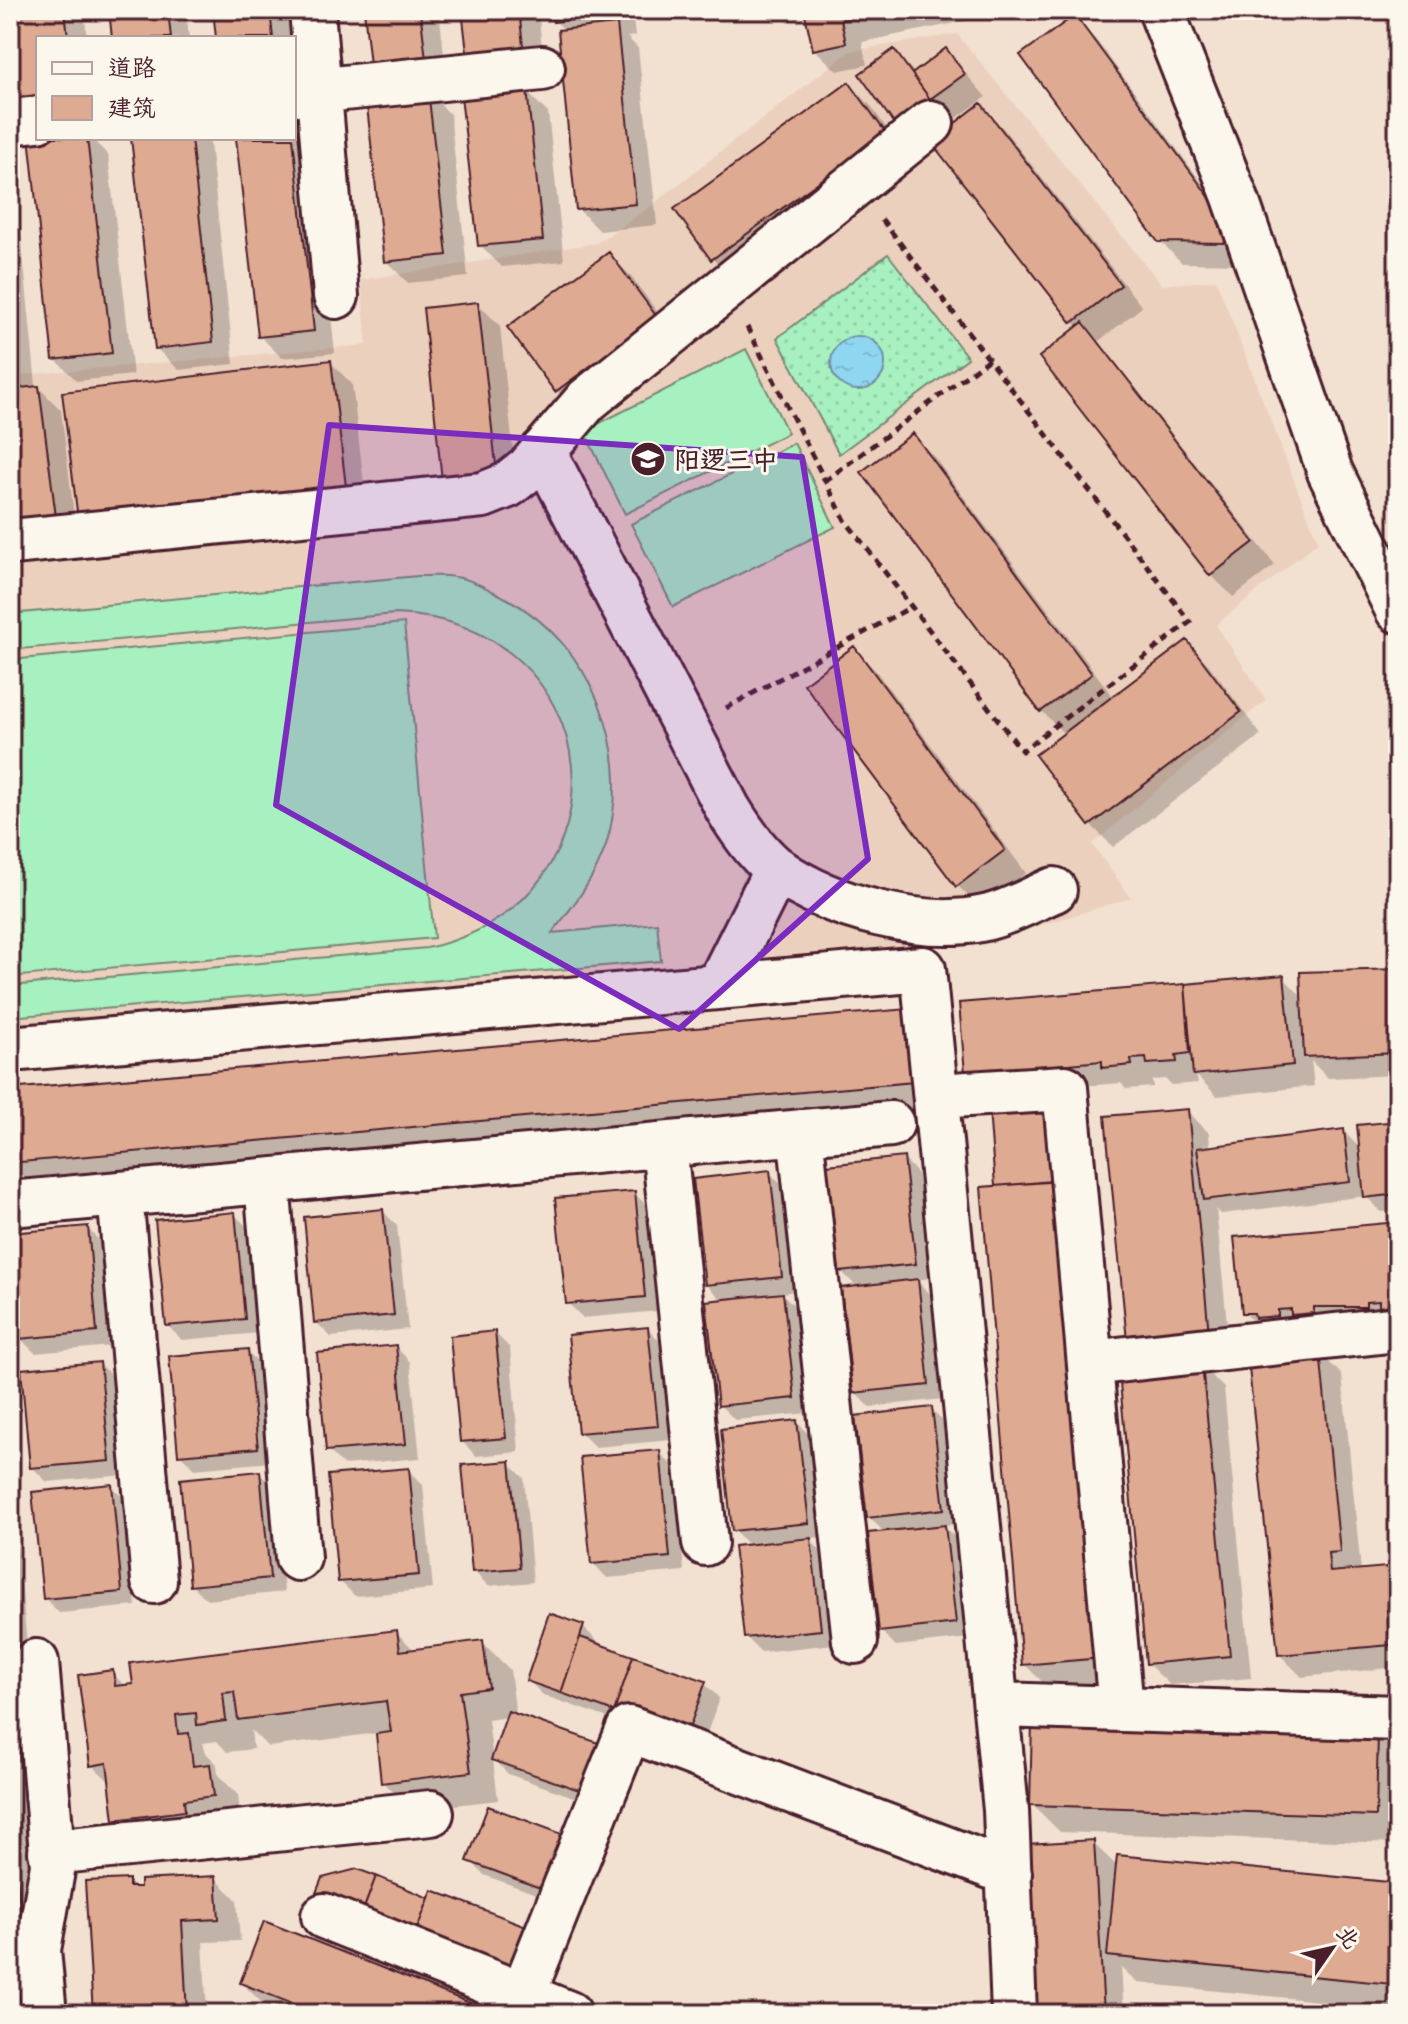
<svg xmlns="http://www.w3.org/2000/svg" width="1408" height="2024" viewBox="0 0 1408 2024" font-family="'Patrick Hand','LXGW WenKai TC',sans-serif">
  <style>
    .built { fill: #ecd0be }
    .grass { fill: url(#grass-dots); stroke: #788875; stroke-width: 2 }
    .pitch { fill: #a6f1bf; stroke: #788875; stroke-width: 2 }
    .water { fill: url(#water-ripples); stroke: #738da2; stroke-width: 2 }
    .shadow { fill: #0003 }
    .building { fill: #deaa92; stroke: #4a1f2b; stroke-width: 2 }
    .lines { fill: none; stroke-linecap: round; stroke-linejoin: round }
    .minor-casing { stroke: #4a1f2b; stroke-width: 50 }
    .path { stroke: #4a1f2b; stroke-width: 5; stroke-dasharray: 8 6; stroke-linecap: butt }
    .minor { stroke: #fbf7ec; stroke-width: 44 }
    .marked { fill: #7b2cbf; fill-opacity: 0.2; stroke: #7b2cbf; stroke-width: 6; stroke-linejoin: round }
    .labels { text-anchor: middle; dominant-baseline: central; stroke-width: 6; stroke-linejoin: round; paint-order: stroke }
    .poi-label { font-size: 26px; font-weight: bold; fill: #4a1f2b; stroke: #fbf7ec; text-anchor: start }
  </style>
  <defs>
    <pattern id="grass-dots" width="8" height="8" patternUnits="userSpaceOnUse" patternTransform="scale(2)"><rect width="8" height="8" fill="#a6f1bf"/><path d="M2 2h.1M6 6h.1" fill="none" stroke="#90cea4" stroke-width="1.8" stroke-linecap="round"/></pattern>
    <pattern id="water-ripples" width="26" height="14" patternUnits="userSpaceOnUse" patternTransform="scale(2)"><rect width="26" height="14" fill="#8fd6f1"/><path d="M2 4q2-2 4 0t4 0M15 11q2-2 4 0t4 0" fill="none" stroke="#7db7cf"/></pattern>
  </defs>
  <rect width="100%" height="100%" fill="#f2e0d1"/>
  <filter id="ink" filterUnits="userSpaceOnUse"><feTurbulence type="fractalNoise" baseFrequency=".0125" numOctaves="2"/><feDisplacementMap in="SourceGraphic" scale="16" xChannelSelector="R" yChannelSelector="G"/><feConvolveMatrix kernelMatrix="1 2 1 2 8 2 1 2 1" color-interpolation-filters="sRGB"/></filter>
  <g filter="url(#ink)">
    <path class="built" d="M957 34 1162 285 1216 280 1318 542 1216 625 1266 700 1092 844 1131 898 992 940 658 976 10 1026V376L367 345 361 280 597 243 648 208 850 51Z"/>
    <path class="grass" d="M888 254 968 358 839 454 777 338Z"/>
    <path class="pitch" d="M746 349 788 433 625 514 584 431Z
      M794 443 835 527 673 607 631 524Z
      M418 576C430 576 443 575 455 577 472 579 490 590 506 598 592 644 635 752 606 845 595 879 573 906 552 933L657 923 661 961 10 1017V986L427 948C640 900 611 621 395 614L10 650V614Z
      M404 623 434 938 10 977V660Z"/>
    <path class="water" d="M831 363a27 27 0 1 1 54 0a27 27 0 1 1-54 0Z"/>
    <path class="shadow" d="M10 10H84L87 38H38L19 105Z
      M111 10H186L189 38H114Z
      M215 10H289L292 38H218Z
      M366 10H439L447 81Z
      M464 10H538L545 76Z
      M554 10H632L635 36 627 37 638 48 657 225 600 231 578 209 566 31 555 21Z
      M806 10H967L970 20 862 42 867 65 837 71 814 49Z
      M1074 18 1096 40 1234 226 1246 264 1182 263 1160 241Z
      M946 51 986 97 919 145 894 52 916 74Z
      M849 84 871 106 906 156 735 281 713 259 677 210Z
      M526 91 548 113 564 261 502 267 480 245Z
      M428 92 450 114 468 277 408 283 386 261Z
      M981 106 1003 128 1142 307 1099 341 1275 565 1233 597 1211 575 1079 328 934 142Z
      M294 116 311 133 335 353 282 358 260 336 238 138H294Z
      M38 138H91L108 155 133 375 77 381 55 359Z
      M133 138H205L210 143 234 364 179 370 156 348Z
      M10 160 14 164 36 385 61 410 77 539 10 528Z
      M609 254 631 276 677 339 579 412 557 391Z
      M478 304 500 326 518 496 466 501Z
      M330 362 352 384 367 508 102 540Z
      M913 436 934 457 1114 698 1187 643 1209 665 1261 735 1113 847 1091 825 1065 735 1042 711 863 472Z
      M854 649 876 671 1026 873 980 908 958 886 807 684Z
      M1398 971V1075L1328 1078 1311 1061 1314 1086 1217 1096 1196 1075 1198 1083 1171 1085 1165 1079 1152 1080 1153 1087 1126 1089 1121 1083 1067 1087 998 1100 961 1005 1283 977 1303 998Z
      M906 1011 942 1109 20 1192 10 1182V1091Z
      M1044 1107 1130 1686 1053 1692 1024 1664 997 1185Z
      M1187 1111 1209 1133 1210 1148 1343 1131 1361 1149 1398 1123V1210L1381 1212 1366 1196 1221 1214 1216 1209 1230 1355 1151 1362Z
      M904 1159 918 1174 930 1278 916 1280 932 1296 943 1399 870 1407 855 1392 858 1288 841 1271Z
      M769 1172 784 1187 796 1291 781 1293 798 1309 809 1413 735 1420 720 1405 723 1301 707 1285Z
      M634 1193 649 1208 659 1311 583 1318 568 1303Z
      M383 1211 397 1226 408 1329 331 1337 316 1322Z
      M235 1215 249 1229 259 1333 182 1340 167 1325Z
      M1398 1224V1322L1266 1335 1244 1312Z
      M87 1228 102 1243 111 1346 35 1353 20 1338 10 1235Z
      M648 1329 663 1344 672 1440 595 1447 580 1432Z
      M495 1333 510 1348 519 1452 476 1456 462 1441Z
      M396 1347 410 1362 420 1458 343 1465 328 1450Z
      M247 1351 262 1366 271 1462 195 1469 180 1454Z
      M1320 1353 1342 1375 1361 1571 1398 1568V1667L1302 1677 1280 1655Z
      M100 1364 115 1379 124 1475 47 1482 32 1467Z
      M1202 1366 1224 1388 1251 1678 1170 1685 1147 1663Z
      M931 1409 946 1424 957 1524 943 1525 959 1542 970 1638 896 1646 881 1631 885 1533 869 1517Z
      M797 1422 811 1437 823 1537 808 1538 825 1555 834 1644 761 1652 746 1637 750 1547 734 1530Z
      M659 1452 674 1467 684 1571 607 1578 593 1563Z
      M509 1463 524 1478 533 1582 488 1586 474 1571Z
      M408 1470 423 1485 433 1589 355 1596 340 1581Z
      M10 1473 57 1944 40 1960 10 1962Z
      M259 1473 274 1488 284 1592 207 1600 192 1585Z
      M112 1486 126 1501 136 1606 59 1613 45 1598Z
      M583 1627 598 1642 597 1645 704 1683 719 1698 701 1751 543 1695 528 1680Z
      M396 1632 415 1651 482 1642 510 1670 516 1716 608 1809 508 1774 494 1759 508 1717 488 1720 498 1800 412 1810 383 1782 378 1733 268 1747 251 1730 253 1749 227 1752 217 1741 203 1743 204 1751 217 1764 218 1775 238 1795 241 1824 145 1847 116 1819 112 1784 92 1765 112 1673 126 1687Z
      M1377 1735 1398 1756V1843L1060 1832 1032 1804Z
      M489 1808 566 1905 484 1875 470 1860Z
      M1093 1843 1118 1867 1119 1857 1398 1885V2009L1138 1983 1121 1967 1124 2014H1037Z
      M215 1878 237 1900 240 1941 203 1942 207 2014H95L128 1881 136 1889Z
      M242 1983 493 2014H288L264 2005Z"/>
    <path class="building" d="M10 10H65L68 38H38V103L17 106Z
      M109 10H168L171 38H112Z
      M213 10H270L273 38H216Z
      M364 10H420L426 59 370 65Z
      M462 10H519L524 55 468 61Z
      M552 10H613L614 14 553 22Z
      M804 10H892L841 20 846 43 813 50Z
      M1075 15 1213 202 1230 239 1223 243 1158 242 1020 55Z
      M617 24 636 204 576 210 558 30Z
      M946 48 965 74 930 99 912 74Z
      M894 49 930 99 895 125 859 74Z
      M849 82 886 133 711 260 674 209Z
      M527 89 543 240 478 246 461 96Z
      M428 90 447 255 384 262 366 97Z
      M981 103 1121 285 1072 323 931 142Z
      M29 136 87 138 112 353 53 360Z
      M131 138H191L213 342 155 349Z
      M236 138H293L314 331 258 337Z
      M609 252 657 317 555 392 507 327Z
      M10 294 18 363 10 364Z
      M478 302 497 474 442 480 423 308Z
      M1083 322 1254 542 1210 576 1039 357Z
      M331 360 346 487 78 519 62 392Z
      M39 386 56 517 10 522V389Z
      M913 433 1092 674 1040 712 861 472Z
      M1187 640 1241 712 1089 826 1035 755Z
      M854 646 1005 850 956 887 804 684Z
      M1398 969V1053L1304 1057 1300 972Z
      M1284 975 1293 1065 1193 1075 1185 984Z
      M1185 984 1190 1053 1176 1055 1177 1062 1147 1064 1146 1058 1131 1059 1132 1065 1102 1068V1061L1046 1066V1073L1017 1076 1016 1069H1003L1004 1076 965 1073 959 1003Z
      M907 1009 914 1082 10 1163V1089Z
      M1045 1105 1052 1181 995 1186 989 1110Z
      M1188 1109 1209 1334 1127 1341 1105 1116Z
      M1398 1121V1194L1364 1198 1357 1125Z
      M1344 1129 1350 1182 1204 1200 1197 1148Z
      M904 1157 916 1264 839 1272 827 1165Z
      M770 1170 782 1277 705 1285 693 1179Z
      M1061 1181 1102 1658 1022 1665 981 1187Z
      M635 1191 645 1297 566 1304 555 1198Z
      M383 1209 394 1315 314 1323 304 1217Z
      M235 1212 245 1319 166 1326 155 1220Z
      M1398 1222V1304L1379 1307V1301L1366 1302V1307H1314V1313L1291 1315V1309L1278 1310V1316L1255 1318 1254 1313H1242L1234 1237Z
      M88 1226 97 1332 18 1339 10 1233Z
      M918 1279 929 1385 853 1393 841 1288Z
      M783 1293 795 1398 718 1406 706 1301Z
      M648 1327 658 1426 578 1433 568 1335Z
      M495 1331 506 1438 460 1442 450 1336Z
      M396 1345 406 1444 326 1451 317 1353Z
      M248 1349 258 1448 178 1455 169 1356Z
      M1320 1351 1340 1552 1328 1553 1330 1572 1398 1566V1609L1387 1610 1391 1645 1278 1655 1248 1358Z
      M100 1362 110 1461 30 1468 21 1369Z
      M1202 1364 1230 1656 1146 1664 1119 1372Z
      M932 1407 944 1509 867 1518 855 1416Z
      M797 1420 809 1523 732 1531 721 1429Z
      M660 1450 670 1557 591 1564 580 1457Z
      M510 1461 520 1568 472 1572 462 1465Z
      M409 1468 419 1575 338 1582 328 1475Z
      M260 1471 270 1578 190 1586 180 1479Z
      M112 1484 122 1592 43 1599 32 1492Z
      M945 1525 956 1623 879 1632 868 1533Z
      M811 1538 821 1630 744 1638 734 1546Z
      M549 1613 584 1625 561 1693 526 1681Z
      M397 1630 400 1651 483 1640 489 1688 460 1692 471 1772 381 1783 376 1734 391 1732 386 1701 238 1720 234 1692 223 1693 226 1721 197 1725 196 1713 176 1715 178 1734 189 1733 193 1766 210 1764 214 1796 184 1800 185 1811 114 1820 107 1763 90 1766 78 1675 113 1670 115 1686 133 1684 130 1663Z
      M580 1637 633 1656 614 1712 561 1693Z
      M633 1656 706 1681 686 1737 614 1712Z
      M508 1711 610 1747 594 1795 491 1760Z
      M1032 1722 1378 1733 1376 1816 1030 1805Z
      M10 1806 20 1906 10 1907Z
      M488 1806 570 1837 551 1892 467 1861Z
      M1094 1840 1104 2014H1035L1026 1844Z
      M1117 1855 1398 1883 1392 1984 1107 1956Z
      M357 1869 376 1876 363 1911 316 1893 322 1878Z
      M216 1876 219 1919 182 1921 187 2014H93L85 1881 129 1879V1887H140V1880Z
      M376 1876 429 1898 414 1937 361 1916Z
      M432 1890 534 1929 516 1977 414 1937Z
      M264 1921 498 2014H318L240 1983Z"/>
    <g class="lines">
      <defs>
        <path id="minor" d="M312 10 336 296
          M1161 10 1235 197 1330 472 1398 610
          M294 93 542 68
          M10 122 38 119
          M543 451 728 809C742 832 758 855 779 871 830 907 923 932 985 918 1008 913 1032 899 1054 890
          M12 542 483 495 508 485 528 469 587 400 931 123
          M718 987 777 869
          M10 1049 923 969 1006 1810 1014 2014
          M936 1096 1065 1088 1121 1709
          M800 1132 855 1641
          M664 1145 705 1543
          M267 1181 298 1558
          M120 1194 154 1581
          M10 1204 891 1124
          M1090 1363 1398 1329
          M36 1662 53 1865 38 1950 44 2014
          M997 1705 1398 1718
          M51 1852 431 1813
          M324 1916 569 2014
          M515 2014 629 1729 1009 1873"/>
      </defs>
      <use href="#minor" class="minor-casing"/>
      <path class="path" d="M747 327 845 520 1022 751 1190 622 880 217
        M825 481 989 359
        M726 708 911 607"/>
      <use href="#minor" class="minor"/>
    </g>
  </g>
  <path class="marked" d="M329 425 802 457 868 859 679 1029 276 805Z"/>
  <defs>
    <symbol id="school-disc" viewBox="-11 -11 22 22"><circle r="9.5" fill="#4a1f2b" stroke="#fbf7ec"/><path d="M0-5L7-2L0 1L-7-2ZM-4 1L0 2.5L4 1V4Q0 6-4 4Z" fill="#fff"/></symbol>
  </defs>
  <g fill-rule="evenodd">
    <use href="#school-disc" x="628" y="439" width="40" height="40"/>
  </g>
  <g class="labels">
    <g class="poi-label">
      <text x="674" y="459">阳逻三中</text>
    </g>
  </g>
  <rect width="1408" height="2024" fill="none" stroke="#fbf7ec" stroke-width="40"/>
  <rect x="20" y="20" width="1368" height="1984" fill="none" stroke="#4a1f2b" stroke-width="3" filter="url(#ink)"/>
  <rect x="36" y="36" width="260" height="104" fill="#fbf7ec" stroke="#b4a19f" stroke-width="2"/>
  <rect x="52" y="62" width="40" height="12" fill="#fbf7ec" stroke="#b4a19f" stroke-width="2"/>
  <text x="108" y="76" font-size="24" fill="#4a1f2b">道路</text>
  <rect x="52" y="96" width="40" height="24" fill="#deaa92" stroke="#b4a19f" stroke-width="2"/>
  <text x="108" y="116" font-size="24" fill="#4a1f2b">建筑</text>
  <g transform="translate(1332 1948) rotate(56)" stroke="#fbf7ec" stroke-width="6" paint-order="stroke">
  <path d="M0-6L14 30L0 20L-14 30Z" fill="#4a1f2b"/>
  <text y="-12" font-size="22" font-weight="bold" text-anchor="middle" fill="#4a1f2b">北</text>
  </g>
</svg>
